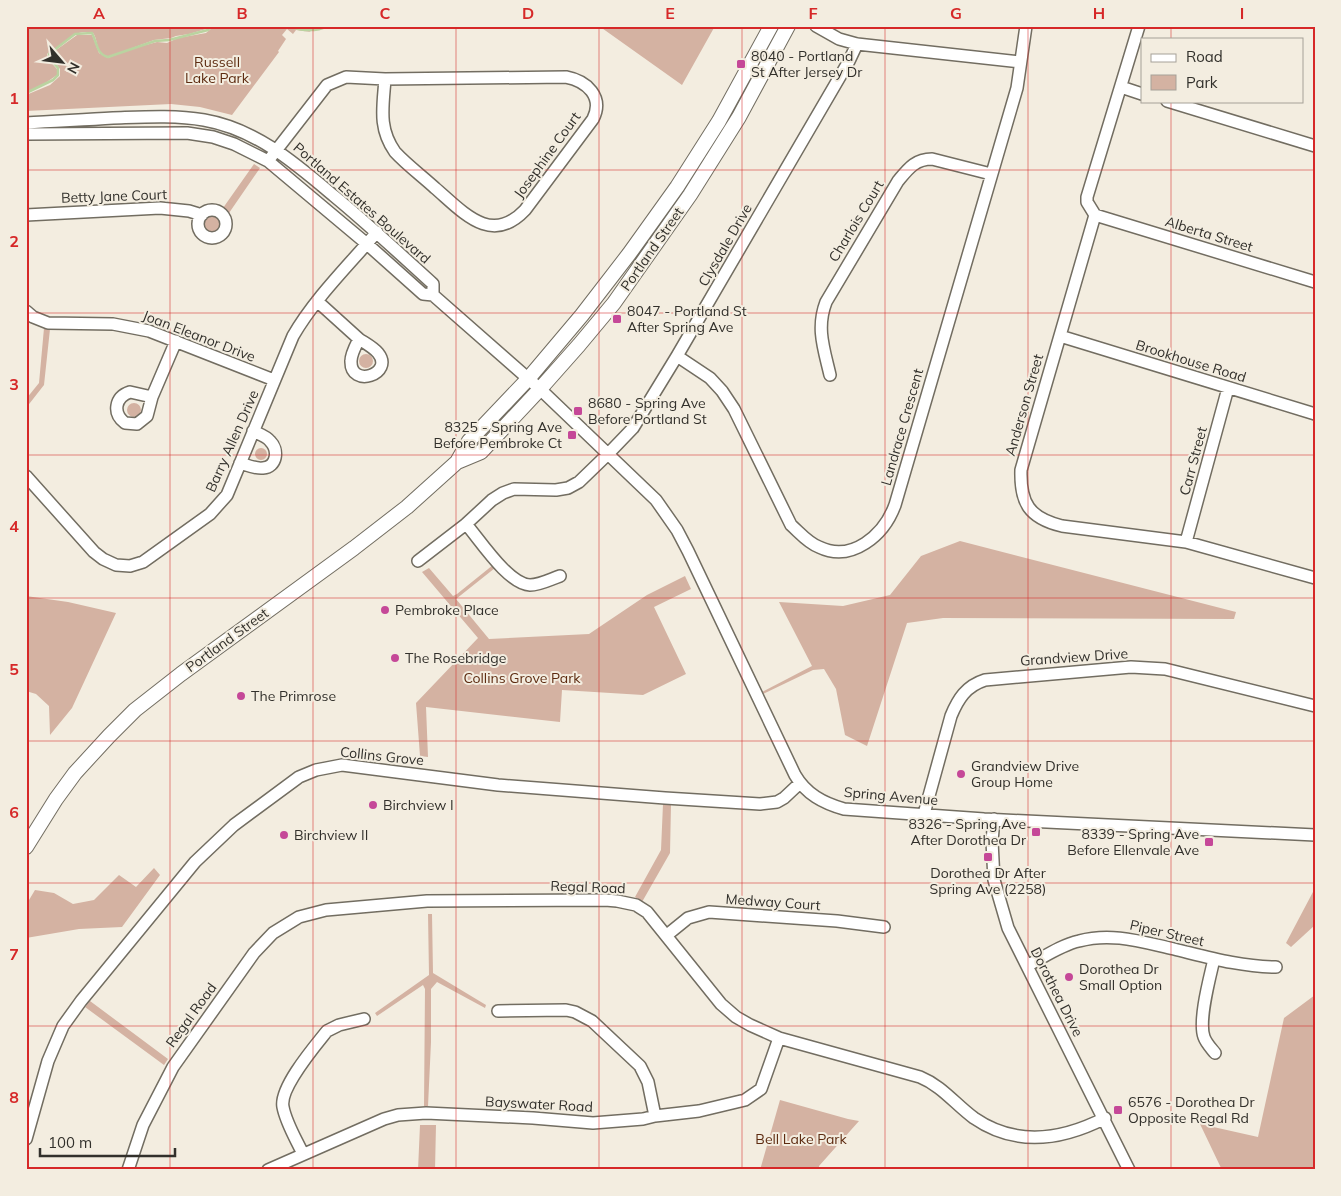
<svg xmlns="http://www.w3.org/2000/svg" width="1341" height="1196" viewBox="0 0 1341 1196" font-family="Mulish,sans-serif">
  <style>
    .green { fill: #d4b2a2 }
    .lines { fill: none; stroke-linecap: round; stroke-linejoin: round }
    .stream { stroke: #bad3a0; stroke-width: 2.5 }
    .minor-casing { stroke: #726d61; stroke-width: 14 }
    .major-casing { stroke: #726d61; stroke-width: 16 }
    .minor { stroke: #fff; stroke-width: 11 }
    .major { stroke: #fff; stroke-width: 14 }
    .grid { fill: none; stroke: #d62828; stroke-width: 1; stroke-opacity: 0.55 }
    .poi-dot { fill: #c54898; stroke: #f3ede0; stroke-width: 2 }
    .labels { text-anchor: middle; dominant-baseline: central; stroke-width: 4; stroke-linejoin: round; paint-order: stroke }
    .poi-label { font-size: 14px; fill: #32302b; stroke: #f3ede0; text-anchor: start }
    .park-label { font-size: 14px; fill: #5d2b10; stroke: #f3ede0 }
    .street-label { font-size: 14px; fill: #32302b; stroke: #f3ede0 }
    .neatline { fill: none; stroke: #d62828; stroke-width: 2 }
    .grid-label { font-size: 16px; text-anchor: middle; font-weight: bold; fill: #d62828 }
  </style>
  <rect width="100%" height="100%" fill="#f3ede0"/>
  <path class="green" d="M26 26H208L206 29 189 34 176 36 171 38 154 40 108 57C94 51 99 41 93 33 78 29 72 37 61 45 56 48 52 50 47 54L48 59 57 69V75L41 86 28 92H26Z
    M236 26C253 26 300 23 311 32L296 30 293 34 287 29 282 35 286 39 278 51 279 52 232 115 200 107 171 104 26 111V95L50 85 60 76V69L51 57 52 53 77 35H92L99 53 108 58 131 49 157 42 167 43 178 38 206 33 213 27H223L232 29Z
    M599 26H715L682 85Z
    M254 164 260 168 229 213 223 208Z
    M204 224a8 8 0 1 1 16 0a8 8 0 1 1-16 0Z
    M44 328 50 329 44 385 26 408V399L39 383Z
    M359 361a7 7 0 1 1 14 0a7 7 0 1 1-14 0Z
    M127 410a7 7 0 1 1 14 0a7 7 0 1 1-14 0Z
    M255 454a6 6 0 1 1 12 0a6 6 0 1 1-12 0Z
    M960 541 1236 612 1234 619 943 618 907 623 867 746 845 735 836 689 824 669 813 670 763 694 762 692 812 666 779 602 843 606 890 595 921 556Z
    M493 565 495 568 456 599 489 639 589 634 647 595 685 576 691 589 654 607 686 674 643 695 562 690 560 722 426 707 428 757 420 756 416 703 478 638 422 572 429 568 453 596 457 594Z
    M26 596 68 602 116 613 72 708 50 735 49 706 36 694 26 691Z
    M663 804 671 805 670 853 642 902 635 897 661 850Z
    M154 868 160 875 122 927 79 929 26 938V905L35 890 54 893 73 904 94 900 119 875 136 887Z
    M1315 874V925L1291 947 1286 943 1314 890Z
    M428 914H432L433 973 486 1005 485 1008 437 982 431 989V1042L428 1106H424L425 989 423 985 377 1016 375 1013 429 975Z
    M1315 995V1162L1313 1170H1222L1200 1124 1258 1137 1284 1018Z
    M90 1001 168 1059 164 1065 85 1007Z
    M780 1100 848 1119 859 1121 819 1166V1170H760Z
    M420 1125H436L435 1170H418Z"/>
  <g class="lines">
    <path class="stream" d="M225 26H233
      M289 26C302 31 315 32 328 26
      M26 93 53 80 58 75V68L49 57V54L75 34 92 33C97 42 96 54 108 57L155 41 169 40 208 30 211 26"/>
    <defs>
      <path id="minor" d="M816 26 839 39 857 44 1020 62
        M1139 26 1087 197V202L1095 215 1021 470C1020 503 1029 518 1062 526L1186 542 1315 578
        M1121 87 1142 94
        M1167 101 1315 146
        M26 123C55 121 84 120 113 118 144 117 174 115 204 120 256 129 295 163 334 196 368 224 400 254 433 284V295
        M26 134 187 133 213 137 234 144 268 161 367 244 423 294 433 295 540 389 656 500 677 530 688 551 795 775C806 794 823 803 844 809L984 819 1315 835
        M268 161 327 85 346 77 385 79C383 107 378 128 395 152 407 165 422 176 435 188 463 212 491 246 525 210L593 119C604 97 587 81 566 77L385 79
        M198 224a14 14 0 1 1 28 0a14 14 0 1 1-28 0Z
        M26 215 160 208 189 211 202 215
        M1095 215 1315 282
        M317 301 359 339
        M26 311 33 317 48 323 113 324 149 331 274 380
        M1060 336 1315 414
        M359 339C365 343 373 347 378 353 395 374 350 389 351 361 351 354 356 345 359 339Z
        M677 356 710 378 722 391 734 409 791 525C800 533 808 543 819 547 852 563 884 535 895 505L1017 88 1026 26
        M830 375C824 349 816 328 826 302L898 181C908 169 915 159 932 159L991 174
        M130 392 152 397 147 416 137 424 125 423C112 413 115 397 130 392Z
        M152 397 176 341
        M240 463C247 465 255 469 263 468 277 467 279 450 270 441 266 436 259 434 253 431
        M26 476 94 552 103 559 116 565 130 566 143 562 210 514 227 495 293 336C315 298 348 266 377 232
        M466 524C480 540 508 584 530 585 540 585 551 579 560 576
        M1186 542 1228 388
        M418 561 466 524 492 500 503 493 514 489 556 490 568 488 579 482 608 454 633 428 677 356 849 61 857 44
        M924 814 951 716C958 699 966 686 985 680L1131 667 1165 669 1315 706
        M994 819 992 841 994 880 1008 928 1129 1170
        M667 935 688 918 709 912 837 921 884 927
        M1214 959C1210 977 1198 1020 1204 1037 1206 1043 1211 1048 1215 1053
        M1027 966C1044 957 1061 945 1079 941 1112 932 1142 942 1174 949 1207 957 1241 967 1276 967
        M498 1011 566 1010 575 1012 592 1021 640 1066 648 1082 655 1116
        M26 1139 48 1061 63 1026 81 1001 195 862 234 825 299 777 316 770 342 765 498 785 665 798 760 804 777 802 784 798 800 783
        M303 1154C296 1139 286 1123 283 1107 279 1088 315 1046 327 1031L339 1025 364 1019
        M128 1170 143 1125 173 1067 254 953 273 933 299 917 326 910 427 901 605 900 617 901 636 905 647 912 721 1004 736 1017 750 1025 779 1038 920 1077C942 1086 955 1104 974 1118 1016 1147 1062 1140 1105 1118
        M268 1170 384 1119 398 1115 426 1113 533 1118 593 1123 643 1119 655 1116 699 1111 745 1100 761 1089 779 1038"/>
      <path id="major" d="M457 462 469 441 528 379 582 315 629 254 677 187 719 121 771 26
        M26 847 56 799 75 773 109 736 135 710 181 674 354 548 407 507 457 462 481 452 540 389 579 345 614 303 690 195 739 117 788 26"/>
    </defs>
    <use href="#minor" class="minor-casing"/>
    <use href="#major" class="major-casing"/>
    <use href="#minor" class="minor"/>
    <use href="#major" class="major"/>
  </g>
  <path class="grid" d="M170 26V1170M313 26V1170M456 26V1170M599 26V1170M742 26V1170M885 26V1170M1028 26V1170M1171 26V39M1171 101V1170M26 170H1315M26 313H1315M26 455H1315M26 598H1315M26 741H1315M26 883H1315M26 1026H1315"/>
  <g class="poi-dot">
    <rect x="736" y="59" width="10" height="10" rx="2.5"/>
    <rect x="612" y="314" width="10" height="10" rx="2.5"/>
    <rect x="573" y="406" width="10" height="10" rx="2.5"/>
    <rect x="567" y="430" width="10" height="10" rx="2.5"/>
    <circle cx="385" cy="610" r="5"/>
    <circle cx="395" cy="658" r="5"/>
    <circle cx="241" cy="696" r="5"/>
    <circle cx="961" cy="774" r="5"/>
    <circle cx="373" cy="805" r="5"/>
    <rect x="1031" y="827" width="10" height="10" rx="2.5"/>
    <circle cx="284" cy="835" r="5"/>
    <rect x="1204" y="837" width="10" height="10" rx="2.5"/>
    <rect x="983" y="852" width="10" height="10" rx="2.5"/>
    <circle cx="1069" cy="977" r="5"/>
    <rect x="1113" y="1105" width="10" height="10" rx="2.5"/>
  </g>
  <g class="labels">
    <g class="poi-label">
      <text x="751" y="56">8040 - Portland<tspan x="751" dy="16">St After Jersey Dr</tspan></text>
      <text x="627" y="311">8047 - Portland St<tspan x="627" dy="16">After Spring Ave</tspan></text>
      <text x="588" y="403">8680 - Spring Ave<tspan x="588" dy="16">Before Portland St</tspan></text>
      <text x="562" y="427" text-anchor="end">8325 - Spring Ave<tspan x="562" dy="16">Before Pembroke Ct</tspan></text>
      <text x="395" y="610">Pembroke Place</text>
      <text x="405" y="658">The Rosebridge</text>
      <text x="251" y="696">The Primrose</text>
      <text x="971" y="766">Grandview Drive<tspan x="971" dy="16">Group Home</tspan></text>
      <text x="383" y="805">Birchview I</text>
      <text x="1026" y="824" text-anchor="end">8326 - Spring Ave<tspan x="1026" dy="16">After Dorothea Dr</tspan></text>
      <text x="1199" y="834" text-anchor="end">8339 - Spring Ave<tspan x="1199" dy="16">Before Ellenvale Ave</tspan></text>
      <text x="294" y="835">Birchview II</text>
      <text x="988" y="873" text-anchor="middle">Dorothea Dr After<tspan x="988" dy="16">Spring Ave (2258)</tspan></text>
      <text x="1079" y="969">Dorothea Dr<tspan x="1079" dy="16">Small Option</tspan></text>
      <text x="1128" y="1102">6576 - Dorothea Dr<tspan x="1128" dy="16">Opposite Regal Rd</tspan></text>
    </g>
    <g class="park-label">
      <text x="217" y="62">Russell<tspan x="217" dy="16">Lake Park</tspan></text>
      <text x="522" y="678">Collins Grove Park</text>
      <text x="801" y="1139">Bell Lake Park</text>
    </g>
    <g class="street-label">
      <text transform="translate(547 155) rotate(-54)">Josephine Court</text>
      <text transform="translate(114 196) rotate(-2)">Betty Jane Court</text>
      <text transform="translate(362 203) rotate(41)">Portland Estates Boulevard</text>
      <text transform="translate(856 221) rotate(-59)">Charlois Court</text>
      <text transform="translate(1209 234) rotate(17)">Alberta Street</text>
      <text transform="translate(725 245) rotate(-60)">Clysdale Drive</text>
      <text transform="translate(652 249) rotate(-55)">Portland Street</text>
      <text transform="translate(199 336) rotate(21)">Joan Eleanor Drive</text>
      <text transform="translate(1191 361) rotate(17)">Brookhouse Road</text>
      <text transform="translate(1024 405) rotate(-74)">Anderson Street</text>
      <text transform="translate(902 427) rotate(-74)">Landrace Crescent</text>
      <text transform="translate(232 441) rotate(-66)">Barry Allen Drive</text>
      <text transform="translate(1193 461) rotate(-75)">Carr Street</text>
      <text transform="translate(227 640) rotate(-36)">Portland Street</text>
      <text transform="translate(1074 657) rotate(-4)">Grandview Drive</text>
      <text transform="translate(382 756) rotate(6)">Collins Grove</text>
      <text transform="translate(891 796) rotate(5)">Spring Avenue</text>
      <text transform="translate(588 887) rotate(2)">Regal Road</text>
      <text transform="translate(773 902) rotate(4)">Medway Court</text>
      <text transform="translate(1167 933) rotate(13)">Piper Street</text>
      <text transform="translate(1057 992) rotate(63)">Dorothea Drive</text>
      <text transform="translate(191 1015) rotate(-54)">Regal Road</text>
      <text transform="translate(539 1104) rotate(3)">Bayswater Road</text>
    </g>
  </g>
  <rect width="1341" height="1196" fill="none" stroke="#f3ede0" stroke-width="55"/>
  <rect x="1141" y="38" width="162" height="65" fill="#f3ede0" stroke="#a6a198"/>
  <rect x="1151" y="54" width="25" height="8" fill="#ffffff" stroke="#a6a198"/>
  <text x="1186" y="62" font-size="15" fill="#32302b">Road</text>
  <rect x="1151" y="75" width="25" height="15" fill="#d4b2a2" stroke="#a6a198"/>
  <text x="1186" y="88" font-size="15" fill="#32302b">Park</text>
  <g transform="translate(62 62) rotate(118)" stroke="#f3ede0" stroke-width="4" paint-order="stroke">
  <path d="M0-4L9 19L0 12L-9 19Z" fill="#32302b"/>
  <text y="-8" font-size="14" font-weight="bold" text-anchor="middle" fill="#32302b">N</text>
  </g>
  <path d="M40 1148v8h135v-8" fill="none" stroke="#32302b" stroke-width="2.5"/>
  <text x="48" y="1148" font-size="15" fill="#32302b" stroke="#f3ede0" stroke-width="4" paint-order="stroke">100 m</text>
  <rect x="28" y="28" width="1286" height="1140" class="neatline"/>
  <g class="grid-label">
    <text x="99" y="19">A</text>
    <text x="242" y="19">B</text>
    <text x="385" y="19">C</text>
    <text x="528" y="19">D</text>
    <text x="670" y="19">E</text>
    <text x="813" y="19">F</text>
    <text x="956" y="19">G</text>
    <text x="1099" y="19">H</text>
    <text x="1242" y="19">I</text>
    <text x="14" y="104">1</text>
    <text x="14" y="247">2</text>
    <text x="14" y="390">3</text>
    <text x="14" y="532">4</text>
    <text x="14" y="675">5</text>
    <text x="14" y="818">6</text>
    <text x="14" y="960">7</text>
    <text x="14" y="1103">8</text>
  </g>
</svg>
